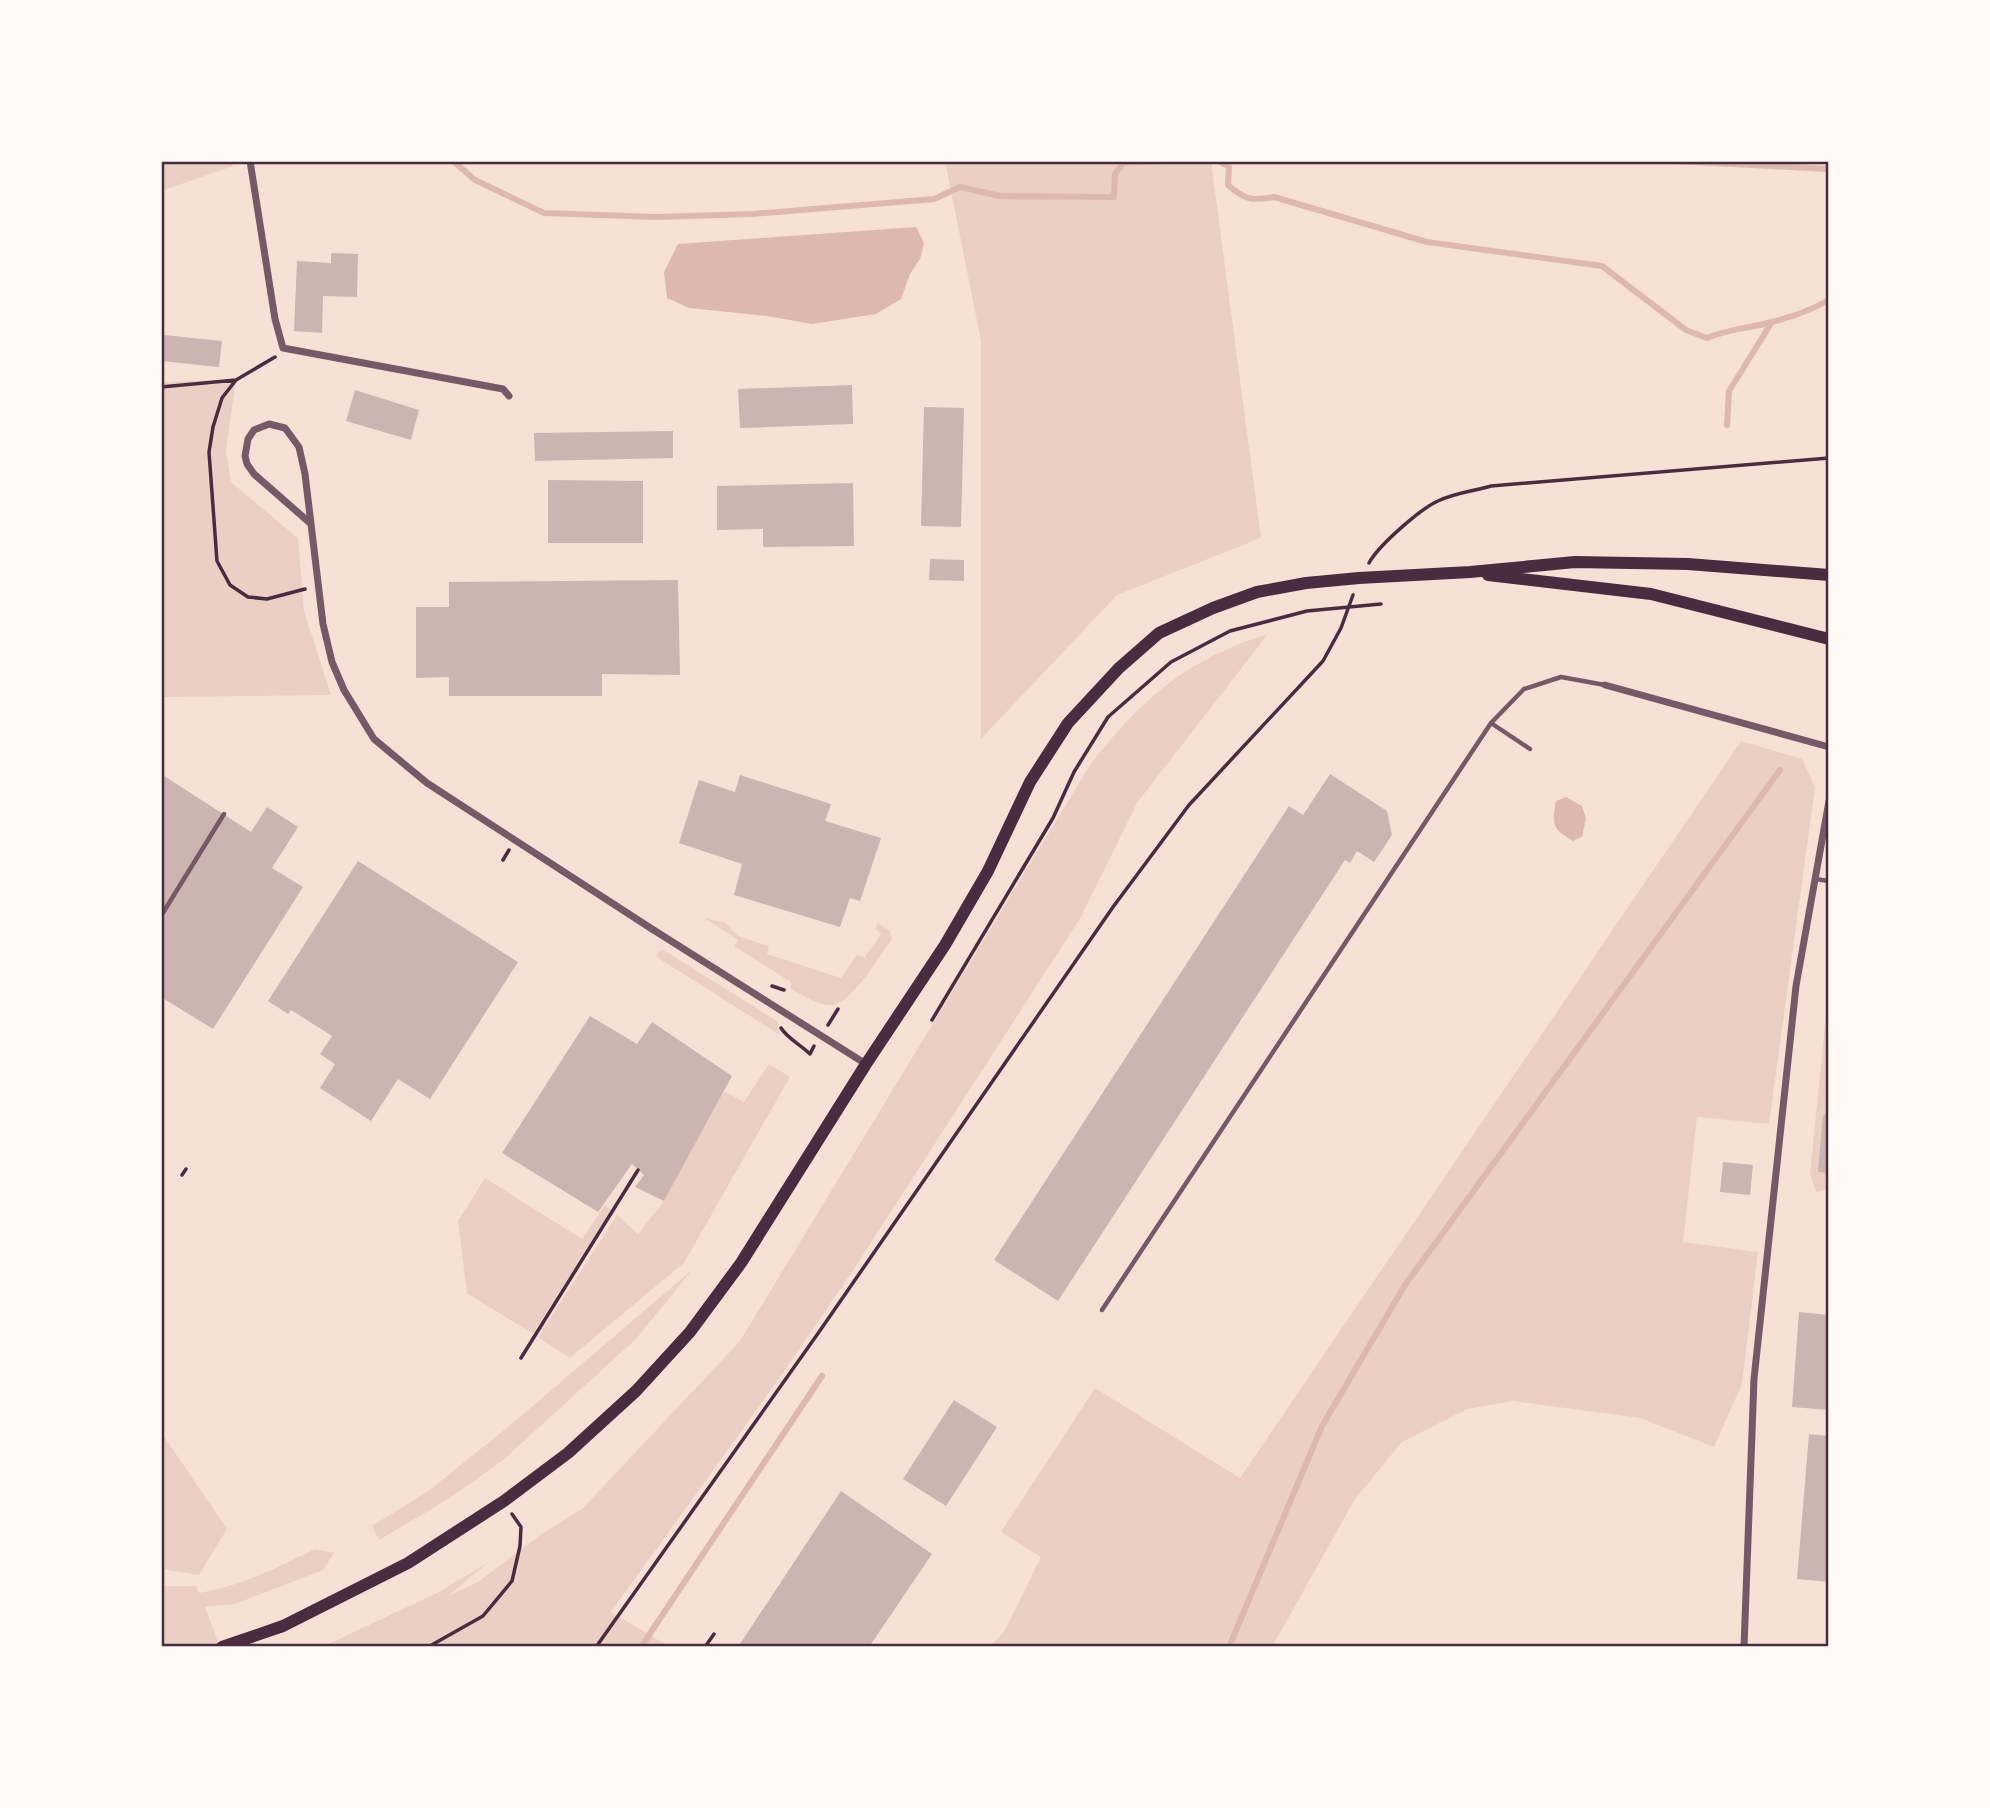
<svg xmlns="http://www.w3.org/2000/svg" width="1990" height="1808" viewBox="0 0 1990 1808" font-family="'DM Sans',sans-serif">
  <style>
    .green { fill: #ebcfc5 }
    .water { fill: #dcb8b0 }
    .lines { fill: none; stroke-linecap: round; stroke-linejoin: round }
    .stream { stroke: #dcb8b0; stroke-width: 6 }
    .building { fill: #ccb4b1 }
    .path { stroke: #4a2c40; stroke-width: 3.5 }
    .service { stroke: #755966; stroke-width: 4.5 }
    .minor { stroke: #755966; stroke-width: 7 }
    .secondary { stroke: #4a2c40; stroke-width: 12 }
    .neatline { fill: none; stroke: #4a2c40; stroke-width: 2.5 }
  </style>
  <rect width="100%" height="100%" fill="#f7e1d7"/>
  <path class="green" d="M161 161H232L233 166 161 191Z
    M945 161H1211L1261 538 1117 595 981 739V341Z
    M236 380 226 450 231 482 298 538 304 611 331 695 161 697V382Z
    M1268 634 1137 803 1081 917 856 1266 783 1373 611 1612 670 1647H322L437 1593 489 1562 448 1596 478 1582 540 1535 582 1509 740 1341 1090 765C1141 699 1187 659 1268 634Z
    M1741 741 1802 759 1815 787 1769 1124 1697 1117 1683 1242 1758 1252 1742 1384 1714 1447 1640 1418 1513 1401 1467 1409 1402 1442 1355 1499 1272 1647H990L1004 1632 1041 1557 1001 1532 1095 1388 1240 1478Z
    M704 918 726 923 738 936 769 946 767 954 841 978 857 954 864 958 881 934 875 929 878 923 890 931 892 939C880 955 853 1002 833 1005 818 1006 804 996 791 989V982L734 946 738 940Z
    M662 949 777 1021 780 1035 655 956Z
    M1829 985V1190L1816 1192 1810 1174Z
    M769 1064 790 1077 684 1263 570 1358 538 1337 617 1215 638 1234 664 1201 724 1091 744 1102Z
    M485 1178 582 1239 605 1205 611 1210 533 1334 467 1293 458 1221Z
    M693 1269 636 1339 503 1460 450 1498 379 1540 372 1526 427 1492 508 1427Z
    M161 1432 227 1529 199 1575 161 1569Z
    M315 1549 334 1553 323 1570 235 1604 205 1607 220 1647H161V1586H196L199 1593C241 1586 277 1568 315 1549Z"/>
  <path class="water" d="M916 227 924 243 920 259 910 274 901 299 876 314 812 324 767 316 689 308 667 298 664 272 678 244Z
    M1566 797 1582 806 1586 818 1582 837 1573 841C1553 829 1551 825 1556 801Z"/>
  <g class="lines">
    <path class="stream" d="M453 161 475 180 544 213 656 217 753 214 934 199 960 187 1000 196 1114 197 1115 174 1124 162 1167 161
      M1219 161 1229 167 1228 185C1245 200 1252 201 1274 197L1427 242 1602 266 1686 330 1707 338C1728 329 1750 328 1772 322 1792 317 1811 310 1829 300
      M1674 161 1829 169
      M1727 425 1729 391 1772 322
      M641 1647 822 1376
      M1229 1647 1322 1426 1405 1285 1780 770"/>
  </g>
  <path class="building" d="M331 253 358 254 357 297 323 296 322 333 294 331 297 261 331 263Z
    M164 335 222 341 219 367 161 361Z
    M852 385 853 424 740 428 738 389Z
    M355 390 419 410 411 440 346 421Z
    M924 407 964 408 961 527 921 526Z
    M673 431V458L535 461 534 433Z
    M548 480 643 481V543H548Z
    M853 483 854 546 763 547V529L717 530V486Z
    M930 559 964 560V581L929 580Z
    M678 580 680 675 602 674V696H449V677L416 678V607H449V582Z
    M161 774 251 832 267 807 298 827 272 868 303 887 213 1029 161 997Z
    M1330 774 1387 811 1392 835 1374 862 1357 851 1350 863 1345 860 1058 1301 994 1260 1289 806 1303 815Z
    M740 775 831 804 825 821 881 838 860 901 850 898 840 927 734 895 742 864 679 843 699 780 735 792Z
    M358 861 518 962 430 1099 398 1079 371 1121 320 1088 335 1064 320 1054 332 1036 291 1010 288 1014 268 1001Z
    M590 1016 637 1044 652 1022 732 1076 664 1201 635 1187 644 1175 632 1164 598 1212 502 1153Z
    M1823 1115H1829V1173L1818 1172Z
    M1723 1162 1753 1165 1750 1195 1720 1192Z
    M1799 1312 1829 1315V1410L1792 1407Z
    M954 1400 997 1427 946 1506 903 1479Z
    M1809 1434 1829 1436V1582L1797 1579Z
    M841 1491 932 1554 869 1647H738Z"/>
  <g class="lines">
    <path class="path" d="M236 380 222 398 213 427 209 452 217 561 230 585 248 597 267 599 305 589
      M161 387 236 380 275 357
      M1369 563C1378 546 1420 509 1438 501 1454 493 1474 491 1491 486L1829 458
      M503 860 509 850
      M772 986 784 990
      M932 1020 1053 818 1074 772 1108 717 1171 662 1230 631 1307 611 1381 604
      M828 1025 838 1009
      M781 1028C787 1038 801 1045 810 1054L814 1046
      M182 1175 186 1169
      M521 1358 638 1170
      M428 1647 483 1616 512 1581 520 1546 521 1527 512 1514
      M596 1647 819 1332 1113 907 1189 805 1323 661 1341 628 1353 595
      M705 1647 714 1634"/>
    <path class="service" d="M1491 723 1530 749
      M1815 879 1829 881
      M161 916 224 814
      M1102 1310 1491 723 1524 689 1561 677 1605 685"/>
    <path class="minor" d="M250 161 275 319 283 348 503 389 509 396
      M310 523 254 474 247 464 245 456 248 439 254 430 269 424 285 428 299 447 305 474 323 624 332 662 344 690 374 739 427 783 652 929 866 1064
      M1605 685 1829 747
      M1744 1647 1754 1379 1796 986 1829 801"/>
    <path class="secondary" d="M1488 575 1651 594 1829 639
      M222 1647 283 1626 408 1563 504 1501 568 1453 636 1391 690 1332 741 1263 866 1064 945 945 988 871 1030 782 1068 723 1119 668 1159 633 1213 608 1257 592 1306 583 1359 578 1470 572 1575 562 1688 564 1829 575"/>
  </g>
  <rect width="1990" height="1808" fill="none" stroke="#fffaf5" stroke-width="326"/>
  <rect x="163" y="163" width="1664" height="1482" class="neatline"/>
</svg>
